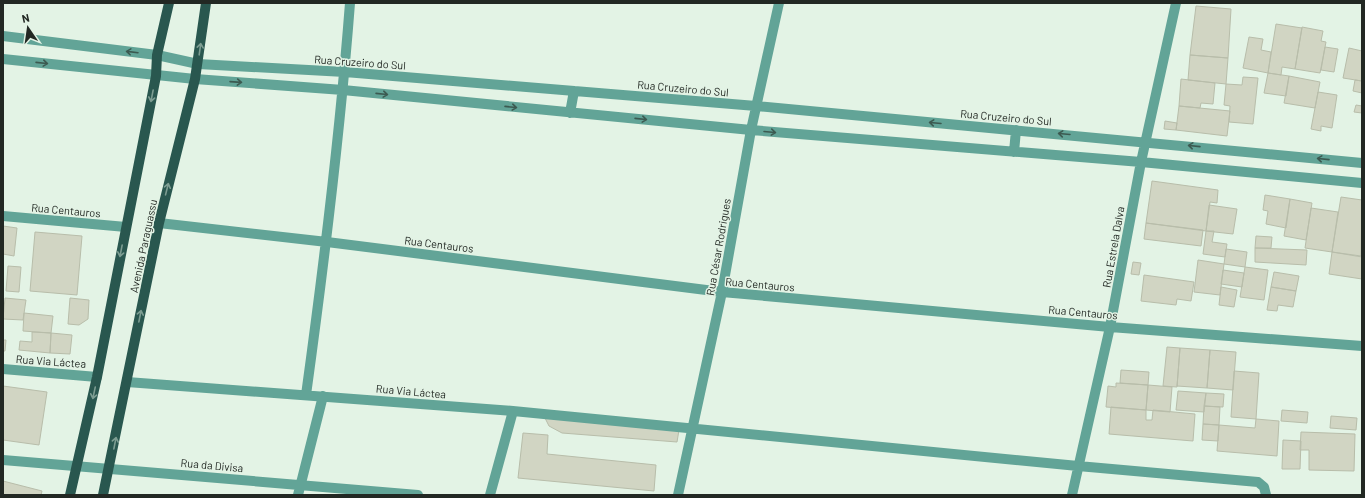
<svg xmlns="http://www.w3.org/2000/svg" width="1365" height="498" viewBox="0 0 1365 498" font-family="Barlow,sans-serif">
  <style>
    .building { fill: #d1d5c3; stroke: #b8bdaa }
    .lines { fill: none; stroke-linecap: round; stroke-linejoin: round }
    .minor { stroke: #62a497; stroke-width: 10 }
    .major { stroke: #29574f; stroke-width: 10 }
    .oneway { stroke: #7d9d92 }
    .oneway2 { stroke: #3c5a51 }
    .labels { text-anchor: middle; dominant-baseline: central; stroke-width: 3; stroke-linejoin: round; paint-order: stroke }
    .street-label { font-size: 11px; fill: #222823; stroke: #e3f3e5 }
  </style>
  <rect width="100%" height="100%" fill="#e3f3e5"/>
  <path class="building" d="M1196 6 1231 9 1228 58 1190 55Z
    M1276 24 1302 28 1295 69 1282 67 1281 75 1268 73Z
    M1302 27 1323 31 1321 41 1326 42 1320 73 1295 69Z
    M1249 37 1263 39 1261 50 1271 52 1268 73 1243 68Z
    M1325 47 1338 49 1334 72 1321 70Z
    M1349 48 1362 51V81L1343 78Z
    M1190 55 1228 58 1226 84 1188 80Z
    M1268 73 1289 76 1286 96 1264 93Z
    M1289 76 1320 82 1315 108 1284 103Z
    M1243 77 1258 78 1253 124 1229 122 1230 106 1224 105 1226 84 1242 85Z
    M1181 79 1215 83 1213 104 1201 103 1200 108 1179 106Z
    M1355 80 1362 81V93L1353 91Z
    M1318 92 1337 95 1332 128 1321 126V131L1311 129Z
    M1356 105 1362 106V113L1354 112Z
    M1179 106 1230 111 1227 136 1176 130Z
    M1165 121 1177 123 1176 130 1164 129Z
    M1152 181 1218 190 1217 203 1210 202 1206 231 1146 223Z
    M1265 195 1290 199 1286 228 1266 224 1268 211 1263 210Z
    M1341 197 1362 200 1361 256 1332 252Z
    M1290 199 1312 203 1306 240 1284 236Z
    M1209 205 1237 209 1233 234 1206 231Z
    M1311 208 1338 212 1332 252 1305 248Z
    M1146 223 1203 230 1201 246 1144 239Z
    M3 226 17 228 14 256 3 254Z
    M1206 231H1214L1212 242 1227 244 1225 257 1203 254Z
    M35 232 82 236 77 295 30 291Z
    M1256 236 1272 237 1271 248H1255Z
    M1255 248 1307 250 1306 265 1255 262Z
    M1226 249 1247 252 1245 267 1224 264Z
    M1332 252 1362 257V279L1329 274Z
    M1198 260 1224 264 1220 295 1194 292Z
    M1133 262 1141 263 1139 275 1131 274Z
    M8 266 21 267 19 292 6 291Z
    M1245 267 1268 270 1264 300 1240 297Z
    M1223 270 1244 273 1242 287 1221 284Z
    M1274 272 1299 276 1296 291 1271 287Z
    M1144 275 1194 282 1191 301 1177 299 1176 305 1141 301Z
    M1221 287 1237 290 1234 307 1219 305Z
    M1271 287 1296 291 1293 307 1278 305 1277 311 1267 310Z
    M5 298 26 300 23 320 3 319Z
    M70 298 89 300 88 319 79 325 68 324Z
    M24 313 53 316 51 333 23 331Z
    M32 332 51 333 50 353 19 350 20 341 32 342Z
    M51 333 72 335 70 354 50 353Z
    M3 340H6L5 351H3Z
    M1167 347 1180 348 1177 387 1163 386Z
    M1180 348 1210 350 1207 388 1177 386Z
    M1210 350 1236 352 1233 390 1207 388Z
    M1121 370 1149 372 1148 385 1120 383Z
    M1234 371 1259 373 1256 419 1231 417Z
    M1116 383 1148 385 1146 410 1106 407 1108 386 1116 387Z
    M1148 385 1172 387 1170 412 1146 410Z
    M3 386 47 392 39 445 3 440Z
    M1178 391 1206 393 1204 412 1176 410Z
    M1206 393 1224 394 1223 407 1204 406Z
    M1204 406 1220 407 1219 425 1203 424Z
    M1111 407 1146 410V420H1152L1153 410 1195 414 1193 441 1109 434Z
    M1282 410 1308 412 1307 423 1281 421Z
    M1331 416 1357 418 1356 430 1330 428Z
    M545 418 679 430 677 442 562 433 549 426Z
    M1256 419 1279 421 1277 456 1217 451 1219 425 1255 428Z
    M1203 424 1219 425 1218 441 1202 440Z
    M1301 432 1355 434 1354 471 1309 470V450H1300Z
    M523 433 548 435 547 454 656 465 654 491 518 478Z
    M1283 440 1301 441 1300 469H1282Z
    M3 481 42 491 41 495H3Z"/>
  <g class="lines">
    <path class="minor" d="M3 36 157 55 198 64 345 72 756 106 1362 163
      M3 59 195 79 343 90 751 130 1141 162 1362 183
      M570 113 574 91
      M1014 152 1016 130
      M3 216 126 227
      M159 223 327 242 722 292 1110 327 1362 346
      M3 369 97 377
      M127 382 513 411 1078 466 1258 482 1264 487 1266 495
      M306 395C324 264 340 134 350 3
      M3 460 418 495
      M298 495 323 396
      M490 495 513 411
      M678 495 722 292 751 130 779 3
      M1072 495 1110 327 1141 162 1176 3"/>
    <path class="major" d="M70 495 97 377 156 76 157 55 169 3
      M103 495 159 223 195 79 206 3"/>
  </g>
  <defs><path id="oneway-shaft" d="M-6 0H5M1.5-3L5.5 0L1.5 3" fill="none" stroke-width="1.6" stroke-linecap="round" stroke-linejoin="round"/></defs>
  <g class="oneway">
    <use href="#oneway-shaft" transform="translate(200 49) rotate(-82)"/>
    <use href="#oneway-shaft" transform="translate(152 96) rotate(101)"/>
    <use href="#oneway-shaft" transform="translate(167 189) rotate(-76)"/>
    <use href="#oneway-shaft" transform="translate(121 251) rotate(101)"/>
    <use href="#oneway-shaft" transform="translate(140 316) rotate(-79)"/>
    <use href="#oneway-shaft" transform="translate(94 393) rotate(102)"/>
    <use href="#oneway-shaft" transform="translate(115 443) rotate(-79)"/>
  </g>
  <g class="oneway2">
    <use href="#oneway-shaft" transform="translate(132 52) rotate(-173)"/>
    <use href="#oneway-shaft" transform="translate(42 63) rotate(6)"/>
    <use href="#oneway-shaft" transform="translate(236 82) rotate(4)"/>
    <use href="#oneway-shaft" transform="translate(382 94) rotate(6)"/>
    <use href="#oneway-shaft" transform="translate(511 107) rotate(6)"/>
    <use href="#oneway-shaft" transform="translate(641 119) rotate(6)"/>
    <use href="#oneway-shaft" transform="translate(935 123) rotate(-175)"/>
    <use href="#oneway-shaft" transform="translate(770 132) rotate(5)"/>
    <use href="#oneway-shaft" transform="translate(1064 134) rotate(-175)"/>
    <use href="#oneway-shaft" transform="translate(1194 146) rotate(-174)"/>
    <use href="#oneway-shaft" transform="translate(1323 159) rotate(-174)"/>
  </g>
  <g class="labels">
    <g class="street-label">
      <text transform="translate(360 62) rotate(4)">Rua Cruzeiro do Sul</text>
      <text transform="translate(683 88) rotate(5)">Rua Cruzeiro do Sul</text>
      <text transform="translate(1006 117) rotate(5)">Rua Cruzeiro do Sul</text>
      <text transform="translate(66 210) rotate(5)">Rua Centauros</text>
      <text transform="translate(439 244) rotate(7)">Rua Centauros</text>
      <text transform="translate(143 246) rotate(-78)">Avenida Paraguassu</text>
      <text transform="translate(718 247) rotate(-80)">Rua César Rodrigues</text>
      <text transform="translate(1113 247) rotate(-80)">Rua Estrela Dalva</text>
      <text transform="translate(760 284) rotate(5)">Rua Centauros</text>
      <text transform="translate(1083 312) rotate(5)">Rua Centauros</text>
      <text transform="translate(51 361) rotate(4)">Rua Via Láctea</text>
      <text transform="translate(411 391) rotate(5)">Rua Via Láctea</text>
      <text transform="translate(212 465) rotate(5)">Rua da Divisa</text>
    </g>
  </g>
  <rect width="1365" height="498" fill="none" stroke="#222823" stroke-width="8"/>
  <g transform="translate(28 28) rotate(347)" stroke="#e3f3e5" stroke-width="3" paint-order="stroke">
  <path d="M0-3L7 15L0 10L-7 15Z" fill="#222823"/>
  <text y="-6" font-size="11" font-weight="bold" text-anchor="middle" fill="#222823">N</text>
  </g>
</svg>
